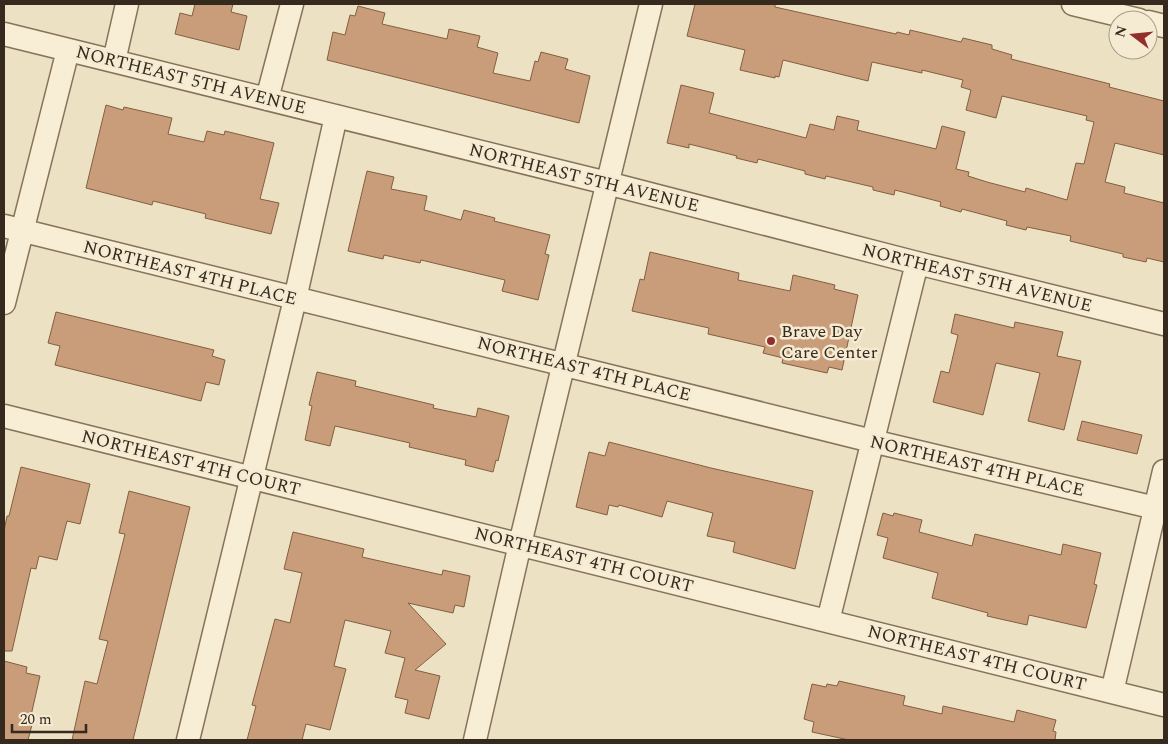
<svg xmlns="http://www.w3.org/2000/svg" width="1168" height="744" viewBox="0 0 1168 744" font-family="Spectral,serif">
  <style>
    .building { fill: #c99d7a; stroke: #835e41 }
    .lines { fill: none; stroke-linecap: round; stroke-linejoin: round }
    .minor-casing { stroke: #85735a; stroke-width: 25 }
    .minor { stroke: #f7eed5; stroke-width: 22 }
    .poi-dot { fill: #922f2d; stroke: #f4ebd2; stroke-width: 2 }
    .labels { text-anchor: middle; dominant-baseline: central; stroke-width: 5; stroke-linejoin: round; paint-order: stroke }
    .street-label { font-size: 18px; fill: #362a1e; stroke: #f4ebd2 }
    .poi-label { font-size: 18px; fill: #362a1e; stroke: #f4ebd2; text-anchor: start }
  </style>
  <rect width="100%" height="100%" fill="#ece1c2"/>
  <path class="building" d="M195 4H233L231 12 247 16 239 50 175 34 180 13 192 16Z
    M695 4H775V7L896 34 897 32 909 35 910 30 961 42 963 38 992 45V49L1012 55 1011 59 1110 84 1109 87 1164 101V155L1115 143 1105 182 1125 187 1124 193 1164 203V262L1147 258 1146 262 1123 257V254L1070 241 1071 236 1027 227 1026 230 1006 225 1007 221 962 209 961 212 940 206 941 202 895 190 894 195 873 190V187L826 176 825 179 805 174V171L758 159 757 163 736 158 737 156 689 144V148L667 143 681 85 714 93 709 113 806 138 810 124 834 130 837 116 859 121 857 130 936 149 942 126 965 132 956 169 969 172 968 176 987 182 1025 192 1026 188 1067 200 1076 163 1084 164 1094 122 1086 120 1087 116 1002 96 996 118 966 110 971 90 961 87 963 80 922 70V73L872 62 868 81 783 60 779 77 775 76V78L740 70 745 50 687 36Z
    M358 6 385 13 382 24 447 39 449 29 480 36 477 47 498 53 493 73 530 81 535 61 538 62 541 52 568 59 565 69 590 76 579 123 327 60 333 32 345 35 350 15 355 16Z
    M106 105 123 110 124 107 172 118 168 134 204 142 207 131 224 135 225 131 274 143 260 199 279 203 271 234 205 218 206 214 153 201 152 205 86 188Z
    M367 171 394 177 391 189 427 196 424 210 461 220 464 210 495 218 494 221 550 235 545 254 549 255 538 300 502 291 505 280 421 260 420 263 384 255 383 259 348 251Z
    M650 252 739 273 738 280 790 291 793 275 835 285 834 289 858 295 842 370 829 367 827 373 782 363 783 358 763 353 765 347 708 334 709 328 632 311 640 279 644 280Z
    M56 312 214 350 212 356 225 360 219 385 206 382 201 401 55 365 60 346 48 343Z
    M955 314 1014 328 1015 322 1063 332 1057 356 1081 361 1064 430 1028 421 1040 373 996 363 983 415 933 402 941 371 949 373 958 335 951 333Z
    M317 372 356 381 355 386 434 405 433 408 476 417 478 408 509 416 498 461 496 460 493 472 465 465 466 460 409 447 410 443 335 426 330 446 305 440 312 406 309 405Z
    M1082 421 1142 435 1137 454 1077 440Z
    M609 442 711 468 813 491 795 569 733 552 735 542 707 536 713 513 667 501 662 517 619 505 618 507 609 505 607 515 576 507 589 452 605 456Z
    M21 467 90 484 80 524 67 521 57 560 39 556 36 569 31 568 12 651H4V531L7 516H9Z
    M129 491 190 507 133 740H72L85 681 97 684 108 641 99 639 125 534 119 533Z
    M883 513 893 516 894 513 922 520 919 532 972 546 975 534 1061 555 1063 544 1101 553 1094 584 1097 585 1086 628 1029 615 1027 625 987 616 988 613 932 598 938 573 883 558 888 538 877 535Z
    M293 532 364 549 362 557 442 575 443 570 470 576 464 607 455 605 453 613 408 603 446 644 415 670 440 676 429 719 405 713 408 700 395 697 405 658 385 653 391 631 345 620 334 666 346 669 330 730 306 724 302 740H247L256 706 252 705 275 619 290 623 302 573 284 569Z
    M4 661 27 667 26 673 40 676 30 720 33 721 28 740H4Z
    M839 681 905 696 903 705 942 714 943 706 1014 722 1017 710 1056 720 1053 731 1056 732 1055 740H849L812 732 814 722 804 719 812 684 826 687 827 684 837 686Z"/>
  <g class="lines">
    <defs>
      <path id="minor" d="M1073 4 1139 20
        M1148 22 1164 26
        M4 34 607 183 917 263 1164 324
        M114 61 127 4
        M267 99 292 4
        M4 226 872 441 1164 510
        M4 303 68 50
        M4 416 1164 705
        M828 621 917 263
        M1112 692 1164 471
        M188 740 295 299 336 116
        M475 740 520 544 651 4"/>
    </defs>
    <use href="#minor" class="minor-casing"/>
    <use href="#minor" class="minor"/>
  </g>
  <circle class="poi-dot" cx="771" cy="341" r="5"/>
  <g class="labels">
    <g class="street-label">
      <text transform="translate(191 80) rotate(14)">NORTHEAST 5TH AVENUE</text>
      <text transform="translate(584 178) rotate(14)">NORTHEAST 5TH AVENUE</text>
      <text transform="translate(190 273) rotate(14)">NORTHEAST 4TH PLACE</text>
      <text transform="translate(977 278) rotate(14)">NORTHEAST 5TH AVENUE</text>
      <text transform="translate(584 369) rotate(14)">NORTHEAST 4TH PLACE</text>
      <text transform="translate(191 463) rotate(14)">NORTHEAST 4TH COURT</text>
      <text transform="translate(977 466) rotate(13)">NORTHEAST 4TH PLACE</text>
      <text transform="translate(584 560) rotate(14)">NORTHEAST 4TH COURT</text>
      <text transform="translate(977 658) rotate(14)">NORTHEAST 4TH COURT</text>
    </g>
    <g class="poi-label">
      <text x="781" y="331">Brave Day<tspan x="781" dy="21">Care Center</tspan></text>
    </g>
  </g>
  <rect width="1168" height="744" fill="none" stroke="#362a1e" stroke-width="10"/>
  <g transform="translate(1133 35) rotate(286)"><circle r="24" fill="#f4ebd2" stroke="#a89e8a"/>
  <path d="M0-4L9 19L0 12L-9 19Z" fill="#922f2d"/>
  <text y="-8" font-size="14" font-weight="bold" text-anchor="middle" fill="#362a1e">N</text>
  </g>
  <path d="M12 724v8h74v-8" fill="none" stroke="#362a1e" stroke-width="2.5"/>
  <text x="20" y="724" font-size="15" fill="#362a1e" stroke="#f4ebd2" stroke-width="4" paint-order="stroke">20 m</text>
</svg>
